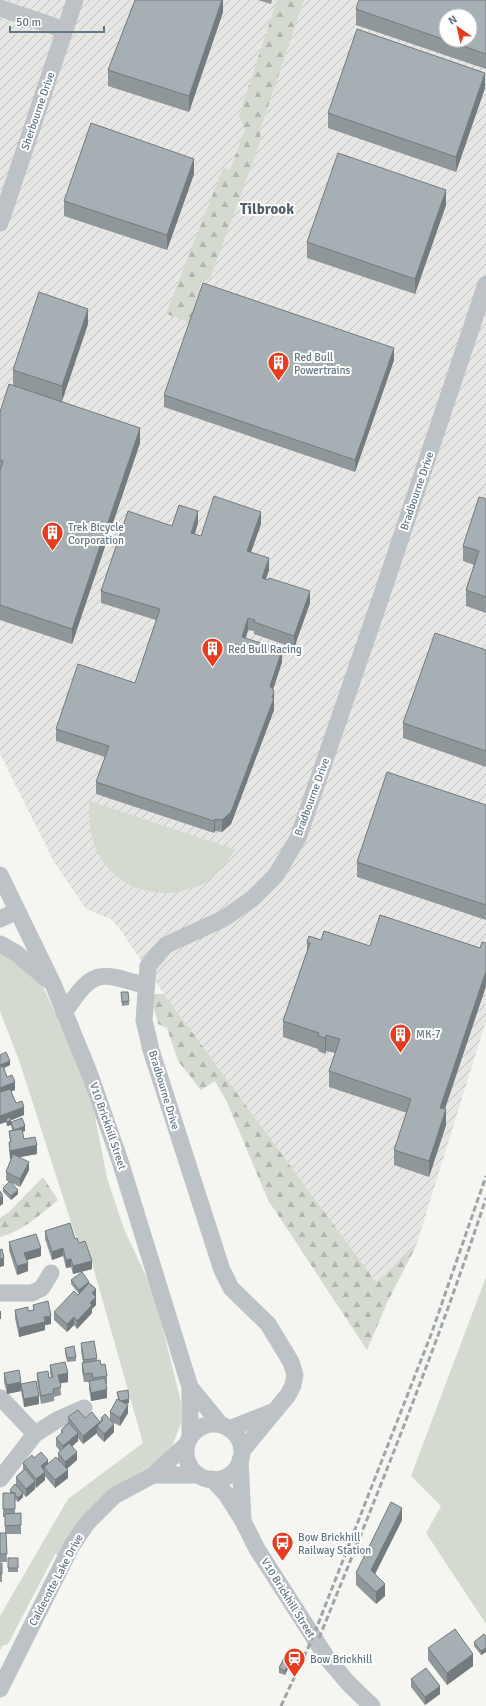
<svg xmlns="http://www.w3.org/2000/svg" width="486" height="1706" viewBox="0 0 486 1706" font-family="Signika,sans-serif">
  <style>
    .industrial { fill: url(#industrial-furrows); fill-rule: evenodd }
    .green { fill: #d5dad0 }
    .forest { fill: url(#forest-firs) }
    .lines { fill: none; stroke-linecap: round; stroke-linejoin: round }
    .minor { stroke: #bdc2c6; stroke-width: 17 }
    .rail { stroke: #9ea6ab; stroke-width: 3; stroke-dasharray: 6 3; stroke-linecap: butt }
    .wall { fill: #8f979b }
    .shaded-wall { fill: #747b7e }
    .building { fill: #a6b0b4; stroke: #747b7e; fill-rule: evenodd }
    .labels { text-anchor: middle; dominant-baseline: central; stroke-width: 4; stroke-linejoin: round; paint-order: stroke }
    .street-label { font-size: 11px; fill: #637783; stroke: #fff }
    .poi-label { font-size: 11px; fill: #637783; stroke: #fff; text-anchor: start }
    .district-label { font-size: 15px; font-weight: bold; fill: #516068; stroke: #fff }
  </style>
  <defs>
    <pattern id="industrial-furrows" width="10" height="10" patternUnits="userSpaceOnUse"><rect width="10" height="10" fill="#e6e6e4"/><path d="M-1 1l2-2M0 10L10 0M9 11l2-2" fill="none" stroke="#bebfbe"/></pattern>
    <pattern id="forest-firs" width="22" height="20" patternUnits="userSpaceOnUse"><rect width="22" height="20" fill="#d5dad0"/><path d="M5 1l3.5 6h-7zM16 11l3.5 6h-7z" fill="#b0b6ae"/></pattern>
  </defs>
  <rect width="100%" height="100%" fill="#f5f5f1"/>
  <path class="industrial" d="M0 0H486V1021L416 1246 376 1282 164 994 121 931 111 919 86 909 54 862 0 754ZM446 16H470V40H446Z"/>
  <path class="green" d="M90 801 234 849V851C226 863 217 877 203 884 141 913 81 869 90 801Z
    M0 947 30 969 43 987 71 1046 95 1116 107 1178 124 1229 154 1293 181 1402V1423L171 1449 157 1462 121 1483 59 1556 55 1554 8 1644 2 1646 0 1650V1616L68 1499 143 1443 90 1256 82 1247 75 1235 20 1063 0 1011Z
    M486 1277V1624L426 1533 441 1506 411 1476Z"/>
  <path class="forest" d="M277 0H304L261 127 260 142 210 279 201 283 190 322 166 314 223 168 230 170 245 129 239 116Z
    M150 994H164L376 1282 416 1246 387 1303 367 1350 268 1200 226 1100 215 1081 201 1090 178 1061 167 1028 158 1024Z
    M43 1177 58 1200C41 1214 23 1231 0 1237V1218L9 1212Z"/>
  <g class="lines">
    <path class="minor" d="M0 8 65 30
      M0 223 75 0
      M0 875 53 984 90 1075 120 1161 190 1387V1437
      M0 919 17 911
      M0 944 16 953 48 980
      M64 1013C93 969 98 971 146 986
      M0 1293H32L42 1288 51 1273
      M190 1387 221 1425
      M1 1398 35 1434
      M186 1452a28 28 0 1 1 56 0a28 28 0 1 1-56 0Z
      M229 1429 275 1411
      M242 1451 288 1395 293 1385 295 1375 291 1362 268 1324 231 1288 222 1270 151 1050 144 1020 148 966 166 945 223 919 252 899 276 875 298 838 381 597 486 284
      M240 1460 243 1521
      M153 1475H198
      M0 1479 35 1434 57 1420 84 1408
      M212 1479 226 1494 243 1521 257 1549 327 1658 349 1684 372 1706
      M0 1689 71 1547 87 1523 114 1496 153 1475 186 1445"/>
    <path class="rail" d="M319 1638C378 1493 437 1347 486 1198
      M281 1706 313 1637 432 1332 486 1176"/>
  </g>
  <path class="wall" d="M223 0V12L189 112 108 86V70Z
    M258 0H272L271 4Z
    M486 0V69L356 25V9Z
    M485 88 456 172 328 128V113Z
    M194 174 167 250 64 216V201Z
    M446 205 415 294 307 258V242Z
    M88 324 62 401 140 443 72 644 0 620V412L13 385V370Z
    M394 360 355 472 164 407V395Z
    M486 499V613L466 606V590L474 565 463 561V546Z
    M198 523 195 534 201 536 261 524 251 552 269 570 266 579 310 603 294 648 254 634V631L248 630 246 638 282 662 273 690 274 691V710L231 824 222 832 215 831 214 833 96 794V782L105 757 56 741V729L135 683 156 620 101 603V591Z
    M486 650V767L403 738V723Z
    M486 805V920L357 877V862Z
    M321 940 486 986 445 1109 446 1125 429 1177 394 1165V1150L407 1113 329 1087V1071L335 1053 326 1051 325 1054 318 1051V1049L283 1037V1021L307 951V942Z
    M121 992 129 1001V1005L122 1006Z
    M0 1055 10 1065 4 1068 7 1077 15 1090 11 1091 16 1103 24 1115 11 1120V1122L25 1131 22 1132 24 1139 37 1154 19 1157 29 1170 20 1187 12 1183 18 1194 11 1200 3 1192V1188L9 1182 6 1180V1172L11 1159H10L9 1150V1142H10L9 1131 12 1130 11 1125 7 1126 6 1122 0 1124Z
    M45 1231 75 1239 79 1243 92 1269 73 1274 71 1267 66 1268 63 1256 52 1260 45 1239Z
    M9 1242 41 1256 27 1260 28 1271 17 1275 9 1250Z
    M71 1280 89 1283 96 1289V1305L92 1309V1313L77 1329 74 1325 67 1332 54 1320V1312L78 1295 79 1294 71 1284Z
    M33 1305 51 1324 45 1325V1330L19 1337 15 1318V1310L28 1311 33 1310Z
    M81 1343 97 1358V1360L101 1365 107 1376V1384H106L107 1398 91 1401 89 1389V1382H84L82 1371V1363L83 1362 81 1351Z
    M65 1348 76 1357V1361L67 1362 65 1352Z
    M50 1365 68 1382 60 1383 61 1395 54 1397V1401L41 1404 37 1381V1373L49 1378 51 1377 50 1373Z
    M4 1373 21 1383 39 1404 24 1407 21 1391 7 1394 4 1382Z
    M117 1392 129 1403 126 1404 128 1413 120 1426 112 1422 114 1432 104 1442 97 1435V1433L83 1444 78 1438V1441L72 1446 77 1460 67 1469 68 1478 55 1488 45 1476V1480L36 1488 35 1486V1489L26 1497 23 1494V1497L18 1502 15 1499V1513H21V1534H6L7 1562H0V1533H5V1517H3V1493H10V1490L16 1485V1477L23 1470V1463L34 1458 48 1464 58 1458V1453L60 1451 56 1446V1438L61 1434V1430L68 1423V1417L85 1418 100 1423 101 1418 110 1419V1412L118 1399Z
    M402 1520 375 1574 385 1596 376 1604 356 1585V1573Z
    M8 1558H18V1572H8Z
    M0 1563H2V1582H0Z
    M486 1637V1652L481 1655 474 1646V1642Z
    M428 1648 473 1666 447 1685 428 1660Z
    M294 1656 285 1675 279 1673V1668Z
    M411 1679 440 1694 425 1705 411 1687Z"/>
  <path class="shaded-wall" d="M222 0H223V12L189 112V96Z
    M485 73V88L456 172V157Z
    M194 159V174L167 250V235Z
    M446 190V205L415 294V279Z
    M88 309V324L62 401V386Z
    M394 348V360L355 472V460Z
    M140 428V443L72 644V629Z
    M198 511V523L191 545V533Z
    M261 512V524L247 563V551Z
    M269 558V570L262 590V578Z
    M310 591V603L294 648V636Z
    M248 618V630L242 649V637Z
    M282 650V662L270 698V686Z
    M274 691V710L231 824 222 832V820L272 698Z
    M215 819V831L214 833V821Z
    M486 971V986L440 1123V1108Z
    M326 1035V1051L325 1054V1038Z
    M10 1061V1065L0 1070V1065Z
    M15 1082V1090L0 1096V1088Z
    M24 1107V1115L7 1122 6 1119V1122L0 1124V1116Z
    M446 1109V1125L429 1177V1161Z
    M11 1120V1125L7 1126V1122Z
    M25 1126V1131L14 1135V1131Z
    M37 1145V1154L10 1159V1151Z
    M29 1162V1170L20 1187V1179Z
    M18 1190V1194L11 1200V1196Z
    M3 1196V1204L0 1206V1198Z
    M41 1248V1256L24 1261V1253Z
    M63 1248V1256L52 1260V1252Z
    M4 1258V1266L0 1267V1259Z
    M71 1259V1267L66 1268V1260Z
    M92 1261V1269L73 1274V1266Z
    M28 1263V1271L17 1275V1266Z
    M89 1282V1287L79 1294V1290Z
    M96 1289V1305L92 1309V1313L77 1329V1321L90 1303 92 1293Z
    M0 1311H1V1319H0Z
    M51 1316V1324L45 1325V1330L19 1337V1328L44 1317Z
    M74 1317V1325L67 1332V1324Z
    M68 1373V1382L58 1384V1375Z
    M21 1382V1388V1384V1391L7 1394V1385Z
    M107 1389V1398L91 1401V1393Z
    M39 1396V1404L24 1407V1399Z
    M129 1399V1403L119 1405V1401Z
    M128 1405V1413L120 1426V1418Z
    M100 1422V1430L97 1426V1433L83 1444V1436Z
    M114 1424V1432L104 1442V1434Z
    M78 1433V1441L63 1455V1446Z
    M77 1452V1460L65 1470V1462Z
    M48 1460V1469L44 1467V1472L41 1466Z
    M68 1470V1478L55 1488V1480Z
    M45 1472V1480L36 1488V1479Z
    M35 1481V1489L26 1497V1489Z
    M23 1493V1497L18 1502V1498Z
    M402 1508V1520L371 1582V1570Z
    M385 1584V1596L376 1604V1592Z
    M486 1648V1652L481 1655V1651Z
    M294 1652V1656L285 1675V1671Z
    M473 1654V1666L447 1685V1673Z
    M440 1686V1694L425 1705V1697Z"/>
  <path class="building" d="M135 0H222L189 96 108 70Z
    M359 0H486V54L356 9ZM446 16H470V40H446Z
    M357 29 485 73 456 157 328 113Z
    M91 123 194 159 167 235 64 201Z
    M338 153 446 190 415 279 307 242Z
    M203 283 394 348 355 460 164 395Z
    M39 292 88 309 62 386 13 370Z
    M9 384 140 428 72 629 0 605V470L3 461 0 460V412Z
    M214 496 261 512 247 551 269 558 262 578 268 580 269 578 310 591 294 636 254 622 255 620 248 618 242 637 282 650 270 686 274 691 272 698H274L231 812 222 820 215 819 214 821 96 782 109 746 56 729 78 664 135 683 160 609 101 591 128 511 172 526 179 505 198 511 191 533 201 536Z
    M479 497 486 499V597L466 590 479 551 463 546Z
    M435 633 486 650V751L403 723Z
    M387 772 486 805V905L357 862Z
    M380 915 480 948 482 942 486 943V971L440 1108 446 1109 429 1161 394 1150 411 1099 329 1071 340 1039 326 1035 325 1038 318 1036 319 1033 283 1021 310 943 307 942 309 936 321 940 324 931 370 946Z
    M121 992H128L129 1001 122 1002Z
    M6 1052 10 1061 0 1065V1055Z
    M3 1066 7 1077 12 1075 15 1082 0 1088V1067Z
    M10 1089 16 1103 22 1101 24 1107 0 1116V1092Z
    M10 1117 11 1120 7 1122 6 1119Z
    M22 1118 25 1126 14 1130 11 1122Z
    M22 1129 24 1139 35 1137 37 1145 10 1151 9 1142H11L9 1131Z
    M13 1154 29 1162 20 1179 6 1172Z
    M10 1181 18 1190 11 1196 3 1188Z
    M0 1191 3 1196 0 1198Z
    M70 1223 75 1239 77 1238 79 1243 85 1241 92 1261 73 1266 71 1259 66 1260 63 1248 52 1252 45 1231Z
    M36 1234 41 1248 24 1253 28 1263 17 1266 9 1242Z
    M2 1249 4 1258 0 1259V1250Z
    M82 1272 89 1282 79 1290 71 1280Z
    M89 1283 96 1289 92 1293 96 1297 90 1303 92 1305 77 1321 74 1317 67 1324 54 1312 74 1291 78 1295Z
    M48 1301 51 1316 44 1317 45 1322 19 1328 15 1310 28 1307V1311L34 1310 33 1305Z
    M94 1341 97 1358 84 1360 81 1343Z
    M74 1346 76 1357 67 1358 65 1348Z
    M100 1360 101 1365 105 1364 107 1376 93 1378 92 1373 84 1374 82 1363Z
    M65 1362 68 1373 58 1375 61 1387 53 1389 54 1393 41 1396 37 1373 48 1371 49 1378 53 1377 50 1365Z
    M19 1370 21 1382 7 1385 4 1373Z
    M105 1378 107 1389 91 1393 89 1381Z
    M36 1381 39 1396 24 1399 21 1384Z
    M128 1390 129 1399 121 1401 119 1399 117 1392Z
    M117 1399 128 1405 120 1418 110 1412Z
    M78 1410 85 1418 92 1412 100 1422 83 1436 68 1417Z
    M105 1414 114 1424 104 1434 97 1426 103 1420 101 1418Z
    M69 1423 78 1433 63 1446 56 1438 63 1432 61 1430Z
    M69 1443 77 1452 65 1462 58 1453Z
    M41 1452 48 1460 41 1466 45 1472 36 1479 23 1463 32 1455 34 1458Z
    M56 1457 68 1470 55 1480 44 1467Z
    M25 1469 35 1481 26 1489 16 1477Z
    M15 1484 23 1493 18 1498 15 1495V1493H13L10 1490Z
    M3 1493H15V1509H3Z
    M391 1502 402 1508 371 1570 385 1584 376 1592 356 1573Z
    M21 1513V1525L5 1526V1514Z
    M0 1533H6L7 1554H0Z
    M8 1558H18V1568H8Z
    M0 1563H2V1574H0Z
    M455 1629 473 1654 447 1673 428 1648Z
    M484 1634 486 1637V1648L481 1651 474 1642Z
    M288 1650 294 1652 285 1671 279 1668Z
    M426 1668 440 1686 425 1697 411 1679Z"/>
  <defs>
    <symbol id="building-pin" viewBox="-11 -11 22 30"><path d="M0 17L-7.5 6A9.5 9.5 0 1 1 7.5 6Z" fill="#e93b1d" stroke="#fff"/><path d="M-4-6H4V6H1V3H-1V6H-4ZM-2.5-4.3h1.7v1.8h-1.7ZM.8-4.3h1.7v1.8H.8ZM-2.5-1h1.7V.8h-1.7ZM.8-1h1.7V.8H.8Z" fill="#fff"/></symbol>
    <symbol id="bus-pin" viewBox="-11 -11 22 30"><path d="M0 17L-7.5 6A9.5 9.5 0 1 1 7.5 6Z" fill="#e93b1d" stroke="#fff"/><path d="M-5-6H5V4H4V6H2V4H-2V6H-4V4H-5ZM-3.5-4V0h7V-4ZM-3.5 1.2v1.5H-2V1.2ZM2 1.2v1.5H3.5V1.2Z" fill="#fff"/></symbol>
    <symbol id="station-pin" viewBox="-11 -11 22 30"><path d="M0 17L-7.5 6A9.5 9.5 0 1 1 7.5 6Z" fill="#e93b1d" stroke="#fff"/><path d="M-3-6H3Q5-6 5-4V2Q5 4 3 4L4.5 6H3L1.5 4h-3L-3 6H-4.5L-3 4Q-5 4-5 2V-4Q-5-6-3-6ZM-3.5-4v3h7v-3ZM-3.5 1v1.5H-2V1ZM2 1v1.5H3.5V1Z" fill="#fff"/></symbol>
  </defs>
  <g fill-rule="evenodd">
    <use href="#building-pin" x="266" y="350" width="25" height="34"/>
    <use href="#building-pin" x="40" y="520" width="25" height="34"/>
    <use href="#building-pin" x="200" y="636" width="25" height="34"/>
    <use href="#building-pin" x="388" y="1022" width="25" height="34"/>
    <use href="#bus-pin" x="270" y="1530" width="25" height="34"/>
    <use href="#station-pin" x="282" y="1646" width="25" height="34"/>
  </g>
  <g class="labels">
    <g class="street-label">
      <text transform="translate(38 111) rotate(-71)">Sherbourne Drive</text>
      <text transform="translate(417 491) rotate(-71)">Bradbourne Drive</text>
      <text transform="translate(312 797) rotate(-70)">Bradbourne Drive</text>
      <text transform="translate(164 1090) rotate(73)">Bradbourne Drive</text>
      <text transform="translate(108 1126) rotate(71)">V10 Brickhill Street</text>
      <text transform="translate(56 1580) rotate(-62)">Caldecotte Lake Drive</text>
      <text transform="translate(288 1598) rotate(58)">V10 Brickhill Street</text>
    </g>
    <g class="poi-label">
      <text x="294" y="357">Red Bull<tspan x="294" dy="13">Powertrains</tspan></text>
      <text x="68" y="527">Trek Bicycle<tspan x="68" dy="13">Corporation</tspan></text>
      <text x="228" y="649">Red Bull Racing</text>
      <text x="416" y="1034">MK-7</text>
      <text x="298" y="1537">Bow Brickhill<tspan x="298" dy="13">Railway Station</tspan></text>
      <text x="310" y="1659">Bow Brickhill</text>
    </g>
    <g class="district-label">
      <text x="267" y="209">Tilbrook</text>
    </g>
  </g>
  <g transform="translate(458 28) rotate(326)"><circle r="19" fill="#ffffff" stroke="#c1c9cd"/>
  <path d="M0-3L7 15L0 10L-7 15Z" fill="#e93b1d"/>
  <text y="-6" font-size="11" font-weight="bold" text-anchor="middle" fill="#637783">N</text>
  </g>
  <path d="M10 26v6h94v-6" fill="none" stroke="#637783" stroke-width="2"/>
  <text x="16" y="26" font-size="12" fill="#637783" stroke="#ffffff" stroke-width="3" paint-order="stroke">50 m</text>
</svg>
